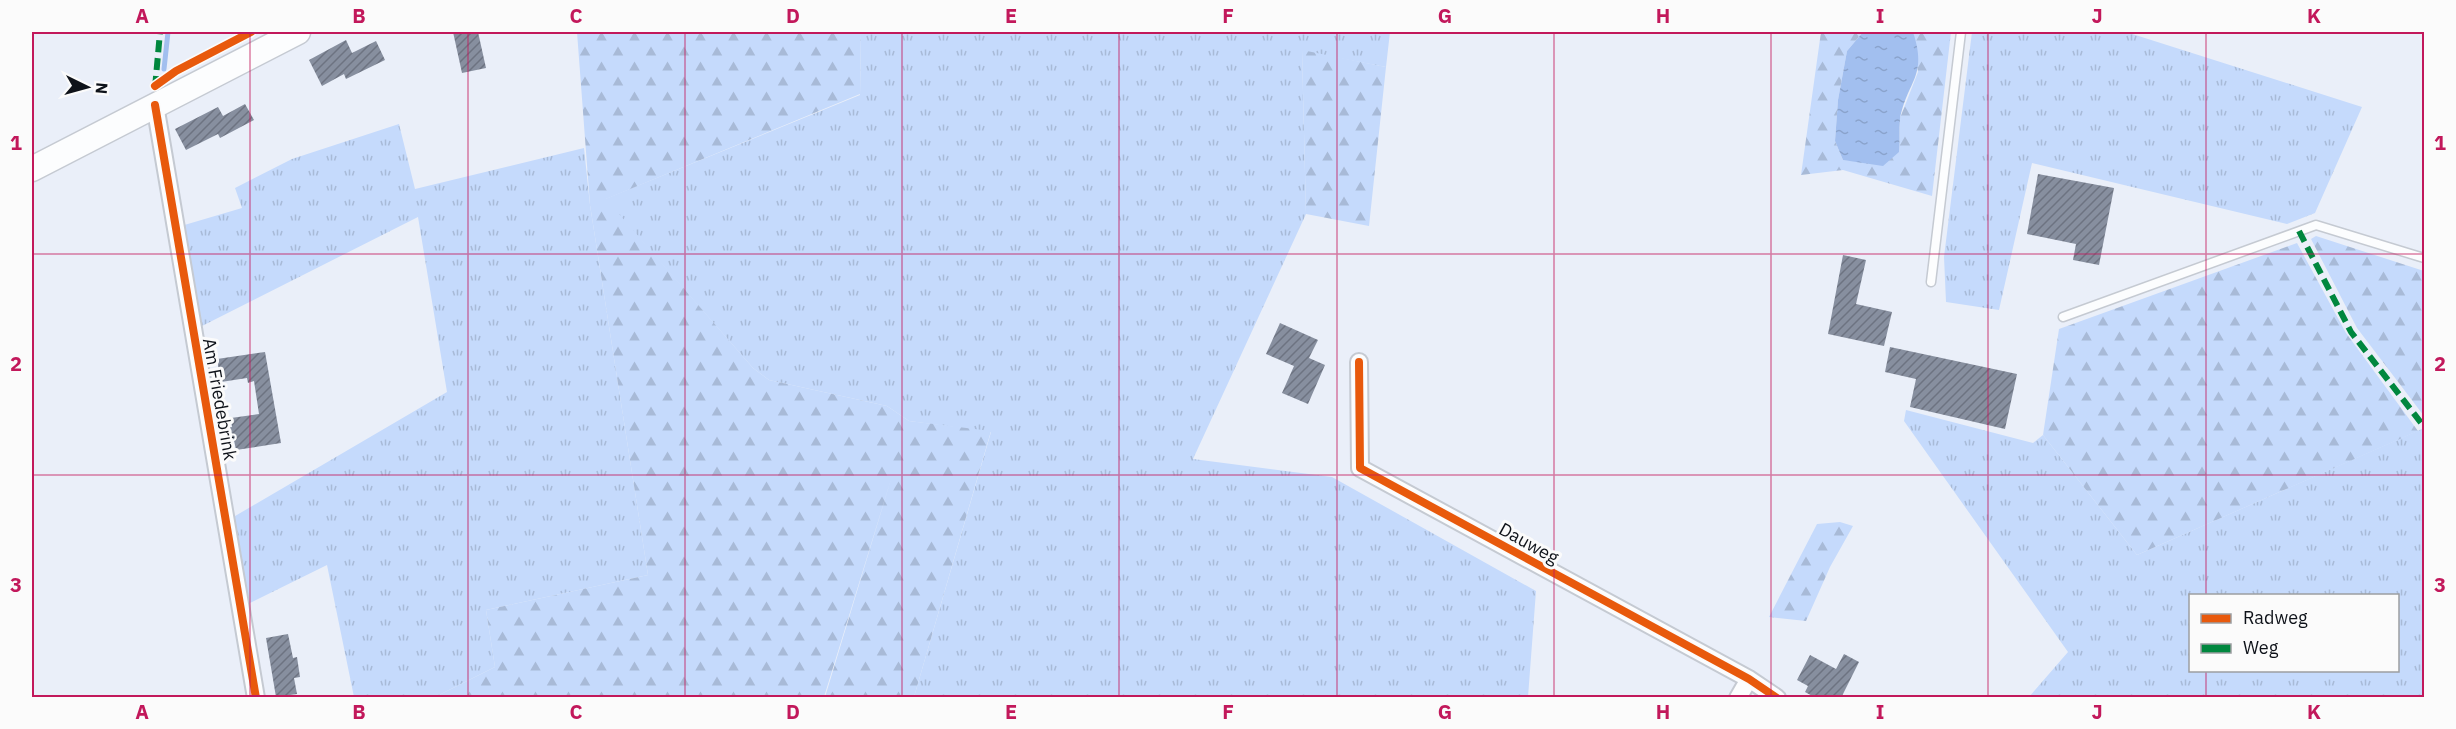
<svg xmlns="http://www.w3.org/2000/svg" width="2456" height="729" viewBox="0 0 2456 729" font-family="'IBM Plex Sans',sans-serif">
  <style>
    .grass { fill: url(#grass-tufts); fill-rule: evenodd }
    .forest { fill: url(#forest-firs) }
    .water { fill: url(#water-ripples) }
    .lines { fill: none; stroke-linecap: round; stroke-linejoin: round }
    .stream { stroke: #a2bfef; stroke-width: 5 }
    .building { fill: url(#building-hatch) }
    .lane-casing { stroke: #c5cad2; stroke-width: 11 }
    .street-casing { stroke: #c5cad2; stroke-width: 20 }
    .secondary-casing { stroke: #c5cad2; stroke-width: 27 }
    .lane { stroke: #fcfdfe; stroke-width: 8 }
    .street { stroke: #fcfdfe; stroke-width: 16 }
    .secondary { stroke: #fcfdfe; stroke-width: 24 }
    .quiet { stroke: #00873e; stroke-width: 6; stroke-dasharray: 12 6; stroke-linecap: butt }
    .cycleway-casing { stroke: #fbfbfb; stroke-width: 11 }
    .cycleway { stroke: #e8590c; stroke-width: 8 }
    .grid { fill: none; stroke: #c2185b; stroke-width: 1.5; stroke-opacity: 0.55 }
    .labels { text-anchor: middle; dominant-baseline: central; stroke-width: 6; stroke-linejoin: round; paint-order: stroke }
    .street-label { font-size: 18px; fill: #0e1219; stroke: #fbfbfb }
    .neatline { fill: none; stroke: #c2185b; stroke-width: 2 }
    .grid-label { font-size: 20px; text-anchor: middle; font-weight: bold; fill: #c2185b }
  </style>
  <defs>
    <pattern id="grass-tufts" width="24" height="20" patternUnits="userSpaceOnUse" patternTransform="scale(1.5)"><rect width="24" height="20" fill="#c5dafc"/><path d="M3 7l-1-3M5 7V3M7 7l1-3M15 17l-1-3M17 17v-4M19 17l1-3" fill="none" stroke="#a8bad7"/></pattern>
    <pattern id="forest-firs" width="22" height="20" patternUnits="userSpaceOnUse" patternTransform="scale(1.5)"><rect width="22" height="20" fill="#c5dafc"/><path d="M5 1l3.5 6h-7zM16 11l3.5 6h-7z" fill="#a8bad7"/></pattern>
    <pattern id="water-ripples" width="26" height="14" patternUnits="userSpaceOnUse" patternTransform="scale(1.5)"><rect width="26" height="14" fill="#a2bfef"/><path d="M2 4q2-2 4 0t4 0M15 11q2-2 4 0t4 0" fill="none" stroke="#8aa3cc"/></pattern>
    <pattern id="building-hatch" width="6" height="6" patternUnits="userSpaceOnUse" patternTransform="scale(1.5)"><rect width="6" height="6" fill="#878f9f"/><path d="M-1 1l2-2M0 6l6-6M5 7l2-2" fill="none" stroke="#6d7381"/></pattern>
  </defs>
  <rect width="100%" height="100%" fill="#eaeff9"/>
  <path class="grass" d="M861 32H1390L1386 67 1302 51 1306 214 1193 459 1332 477 1536 591 1528 697H914L991 432 909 421 887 406 769 380 753 368 605 199 860 95Z
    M1972 32H2126L2362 107 2315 213 2287 224 2032 163 1999 310 1946 302 1944 257Z
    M399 124 415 189 584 148 590 205 648 575 486 610 495 667 435 697H354L327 565 246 605 230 519 447 392 418 217 200 327 181 226 242 208 235 188 292 159Z
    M1906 410 2033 443 2043 435 2137 555 2424 428V697H2029L2068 652 1904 421ZM2190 596H2398V670H2190Z"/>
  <path class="forest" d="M577 32H861L860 94 606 199 753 368 769 380 887 406 909 421 991 431 914 697H825L892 476 824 697H435L495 667 486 610 648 575 590 205Z
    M1821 32H1863L1847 51 1838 100 1835 141 1843 160 1857 161 1899 152 1900 118 1918 72 1913 32H1910H1951L1932 196 1843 170 1801 175Z
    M1302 50 1386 67 1369 226 1306 214Z
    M2316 236 2424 271V416L2357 328 2311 239Z
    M2297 243 2346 333 2418 431 2137 555 2043 435 2059 329Z
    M1840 522 1853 526 1830 567 1806 621 1769 617 1817 524Z"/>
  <path class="water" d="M1863 32H1913C1928 77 1907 81 1900 119 1899 130 1900 141 1899 152L1883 166 1843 160 1835 141 1838 100 1847 51Z"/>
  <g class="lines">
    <path class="stream" d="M164 69 168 32"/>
  </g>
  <path class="building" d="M453 32H478L486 68 462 73Z
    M346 40 352 53 376 41 385 60 346 79 344 74 322 86 309 60Z
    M245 104 254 120 220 138 218 134 186 150 175 129 218 107 223 116Z
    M2038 174 2114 188 2099 265 2073 260 2076 244 2027 234Z
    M1843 255 1866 260 1856 304 1892 312 1884 346 1828 334Z
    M1280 323 1318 340 1309 358 1325 365 1308 404 1282 393 1294 366 1266 354Z
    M1890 347 2017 374 2005 429 1910 407 1916 379 1885 372Z
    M265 352 281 443 236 450 234 440 223 441 221 429 232 427 231 418 259 414 254 381 248 383 247 378 221 382 217 359Z
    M288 634 293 658 297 657 300 677 294 678 297 694 276 697 266 638Z
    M1844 654 1859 662 1841 698H1816L1805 692 1808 686 1797 680 1810 655 1836 669Z"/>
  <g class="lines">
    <defs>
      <path id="lane" d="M1931 282 1961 32
        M2063 317 2316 225 2424 258"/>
      <path id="street" d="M155 105 256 698
        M1359 362 1360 468 1749 679 1777 698
        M1738 698 1749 679"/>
      <path id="secondary" d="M32 169 298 32"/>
    </defs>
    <use href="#lane" class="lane-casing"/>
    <use href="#street" class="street-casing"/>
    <use href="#secondary" class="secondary-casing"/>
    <use href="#lane" class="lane"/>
    <use href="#street" class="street"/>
    <use href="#secondary" class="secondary"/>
    <path class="quiet" d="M155 88 160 32
      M2299 231 2351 332 2422 424"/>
    <defs>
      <path id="cycleway" d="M155 86 176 71 251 32
        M155 105 256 698
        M1359 362 1360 468 1749 679 1777 698"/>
    </defs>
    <use href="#cycleway" class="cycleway-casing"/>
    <use href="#cycleway" class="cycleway"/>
  </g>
  <path class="grid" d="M250 32V698M468 32V698M685 32V698M902 32V698M1119 32V698M1337 32V698M1554 32V698M1771 32V698M1988 32V698M2206 32V596M32 254H2424M32 475H2424M2206 670V698"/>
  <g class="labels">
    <g class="street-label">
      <text transform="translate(220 399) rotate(80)">Am Friedebrink</text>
      <text transform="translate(1529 543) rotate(29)">Dauweg</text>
    </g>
  </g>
  <rect width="2456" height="729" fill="none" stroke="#fbfbfb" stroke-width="66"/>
  <rect x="2189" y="594" width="210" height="78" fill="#fbfbfb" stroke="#9c9ea1" stroke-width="1.5"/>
  <rect x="2201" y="614" width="30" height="9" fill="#e8590c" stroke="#9c9ea1" stroke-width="1.5"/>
  <text x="2243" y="624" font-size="18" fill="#0e1219">Radweg</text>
  <rect x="2201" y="644" width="30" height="9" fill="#00873e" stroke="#9c9ea1" stroke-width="1.5"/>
  <text x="2243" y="654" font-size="18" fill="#0e1219">Weg</text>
  <g transform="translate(87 87) rotate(95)" stroke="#fbfbfb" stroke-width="4.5" paint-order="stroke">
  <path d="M0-4.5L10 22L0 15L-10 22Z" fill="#0e1219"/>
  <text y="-9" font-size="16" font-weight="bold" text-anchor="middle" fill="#0e1219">N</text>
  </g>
  <rect x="33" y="33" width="2390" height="663" class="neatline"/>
  <g class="grid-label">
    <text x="142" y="23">A</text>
    <text x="359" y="23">B</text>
    <text x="576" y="23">C</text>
    <text x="793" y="23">D</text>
    <text x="1011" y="23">E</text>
    <text x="1228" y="23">F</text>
    <text x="1445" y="23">G</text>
    <text x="1663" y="23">H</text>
    <text x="1880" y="23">I</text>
    <text x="2097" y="23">J</text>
    <text x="2314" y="23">K</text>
    <text x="16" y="150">1</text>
    <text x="2440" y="150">1</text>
    <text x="16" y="371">2</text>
    <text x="2440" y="371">2</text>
    <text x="16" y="592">3</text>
    <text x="2440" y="592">3</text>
    <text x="142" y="719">A</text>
    <text x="359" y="719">B</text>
    <text x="576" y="719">C</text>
    <text x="793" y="719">D</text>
    <text x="1011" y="719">E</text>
    <text x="1228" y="719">F</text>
    <text x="1445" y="719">G</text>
    <text x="1663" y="719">H</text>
    <text x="1880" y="719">I</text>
    <text x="2097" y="719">J</text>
    <text x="2314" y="719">K</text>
  </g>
</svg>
